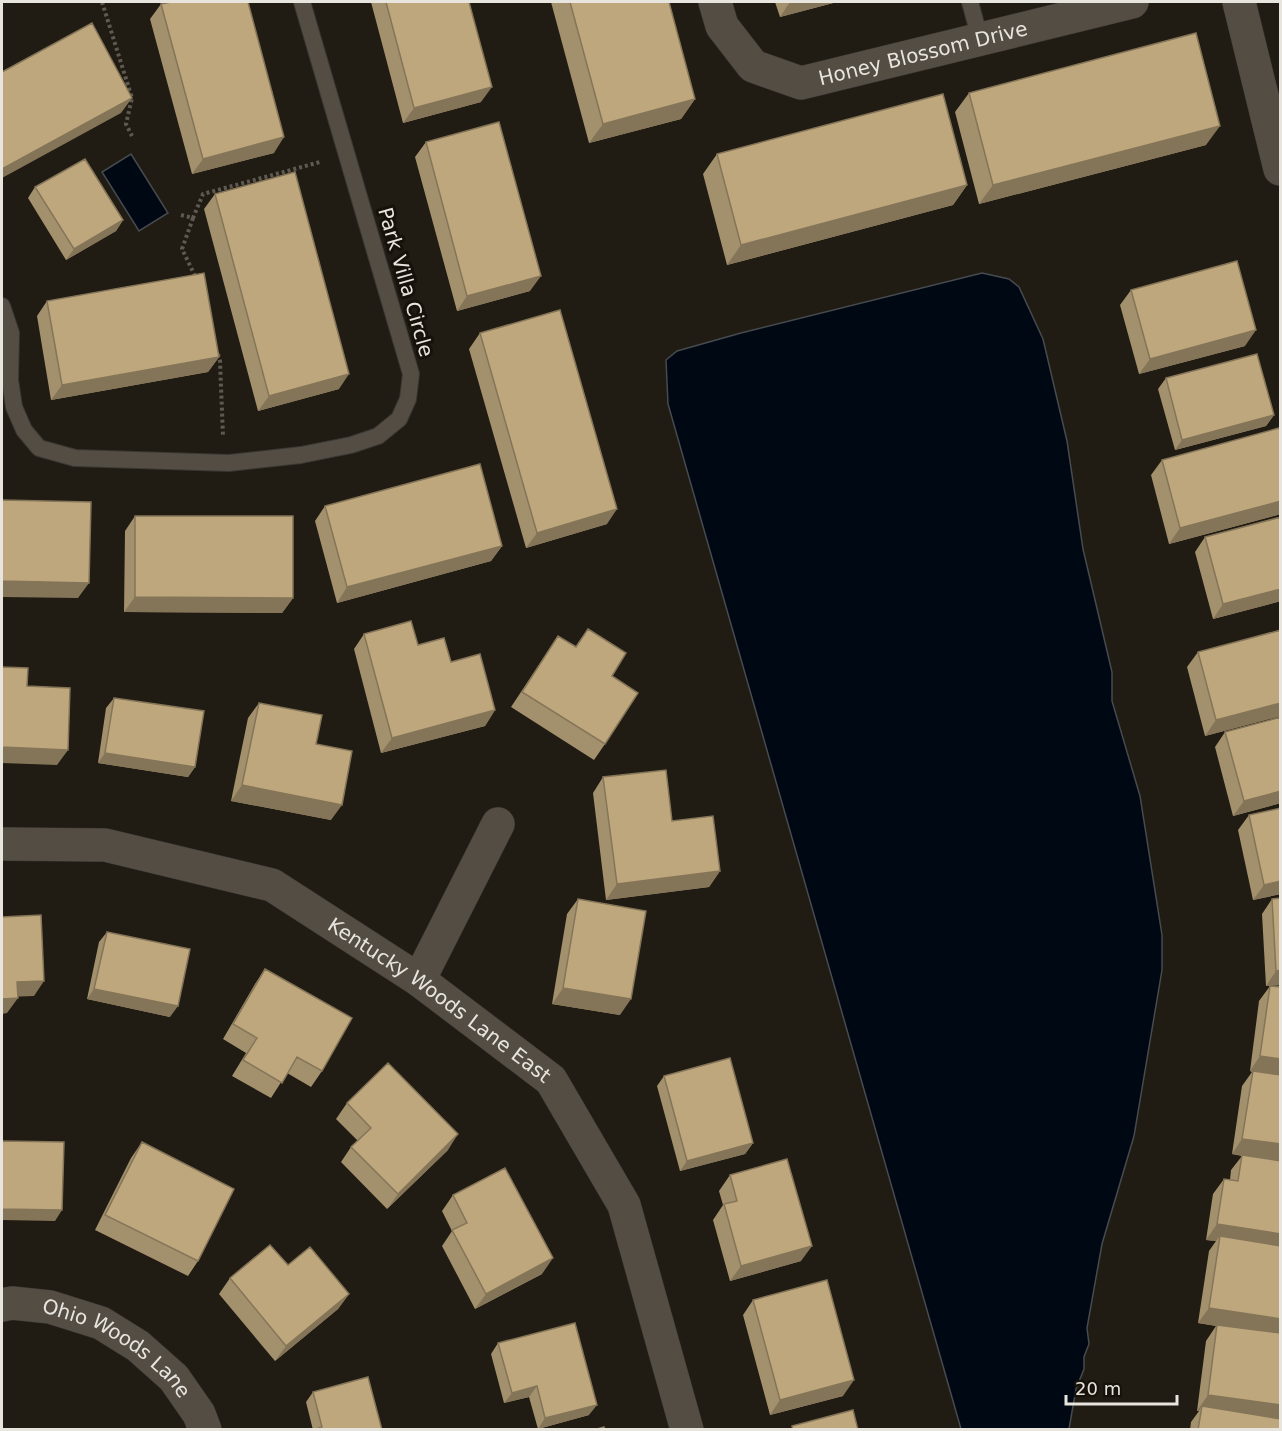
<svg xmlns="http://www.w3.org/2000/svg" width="1282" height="1431" viewBox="0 0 1282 1431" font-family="'DejaVu Sans',sans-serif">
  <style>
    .water { fill: #000913; stroke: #464b50; stroke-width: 1.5 }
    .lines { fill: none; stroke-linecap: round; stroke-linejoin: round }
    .service-casing { stroke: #3a3733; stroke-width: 18 }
    .minor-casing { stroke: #3a3733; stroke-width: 34 }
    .path { stroke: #5e5a52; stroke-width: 4; stroke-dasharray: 3 3; stroke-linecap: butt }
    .service { stroke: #534d44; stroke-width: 16 }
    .minor { stroke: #534d44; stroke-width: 33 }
    .wall { fill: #a3906c }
    .shaded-wall { fill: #857558 }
    .building { fill: #bea77d; stroke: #857558; stroke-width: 1.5 }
    .labels { text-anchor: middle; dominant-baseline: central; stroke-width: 6; stroke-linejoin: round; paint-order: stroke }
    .street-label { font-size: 20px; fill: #e8e5df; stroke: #16120a }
  </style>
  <rect width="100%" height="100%" fill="#201b13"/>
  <path class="water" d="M131 154 168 213 139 231 102 172Z
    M982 273 1009 279 1019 287 1043 339 1067 441 1083 549 1112 672V701L1140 796 1162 935V970L1134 1136 1102 1244 1087 1328 1089 1344 1084 1357V1369L1076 1389 1069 1429H961L668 404 666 360 677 351 741 333Z"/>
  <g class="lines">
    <defs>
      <path id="service" d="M970 2 980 39
        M2 306 11 333 10 380 14 407 24 430 39 448 75 458 229 463 301 455 351 445 378 436 399 419 408 399 411 374 302 2"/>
      <g id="minor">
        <path id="s1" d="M715 2 722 26 753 66 801 83 1132 2"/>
        <path d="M1239 2 1280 169"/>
        <path id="s2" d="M2 844 105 845 272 885 419 980 551 1080 624 1205 687 1430"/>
        <path d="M419 980 498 824"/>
        <path id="s3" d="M2 1305 12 1303 50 1307 101 1323 138 1346 174 1378 199 1414 205 1430"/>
      </g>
    </defs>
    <use href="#service" class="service-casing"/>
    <use href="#minor" class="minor-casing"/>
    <path class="path" d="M102 2 132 98 126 124 132 136
      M181 215 193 218 203 194 320 162
      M193 218 182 249 196 278
      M218 354 220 361 223 436"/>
    <use href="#service" class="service"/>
    <use href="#minor" class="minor"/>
  </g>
  <path class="wall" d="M371 2H469L481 102 403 123Z
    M551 2H669L695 99 681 119 589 143Z
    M775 2H837L780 17Z
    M161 4 274 153 192 174 150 19Z
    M969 93 1206 145 979 204 955 112Z
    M426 142 530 291 457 311 415 157Z
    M717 154 967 185 953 205 727 265 703 174Z
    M35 187 123 220 116 231 66 260 28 198Z
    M215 194 339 389 258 411 204 209Z
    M1131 290 1245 346 1139 374 1120 305Z
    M47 301 219 357 208 372 51 400 37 316Z
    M480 333 607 524 526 548 469 349Z
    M1166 378 1274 415 1266 426 1175 450 1158 389Z
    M1281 434V514L1169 544 1151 475 1162 460Z
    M325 506 502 546 491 561 337 603 315 521Z
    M135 516 293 598 282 613 124 612 125 531Z
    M1281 517V601L1213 619 1195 552 1205 537Z
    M588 629 612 676 605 744 594 760 511 707 558 636 576 646Z
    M1281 630V716L1205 736 1187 667 1198 652Z
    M364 634 418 645 451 662 495 710 485 726 381 753 354 649Z
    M114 698 195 767 188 777 98 763 106 708Z
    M259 703 316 744 331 820 231 801 248 718Z
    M1225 732 1281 803 1233 816 1215 747Z
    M603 777 672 821 720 871 709 887 606 900 593 793Z
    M1281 808V894L1253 900 1238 830 1249 815Z
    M1281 898V985L1266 986 1262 914 1272 899Z
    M578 899 620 1015 552 1004 567 914Z
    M107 932 170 1017 87 999 99 942Z
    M265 969 322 1071 311 1087 287 1073 271 1098 232 1076 246 1053 223 1039 255 984Z
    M1270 986 1281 1430H1190L1191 1422 1199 1411H1197L1206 1341 1216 1326 1198 1323 1209 1251 1216 1241 1206 1240 1213 1194 1224 1179 1230 1180 1231 1170 1242 1156 1232 1154 1242 1086 1252 1072 1250 1071 1259 1001Z
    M664 1076 753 1143 745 1154 680 1171 657 1086Z
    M347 1103 448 1150 387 1209 341 1162 351 1147 358 1141 336 1119Z
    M142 1142 198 1261 188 1276 95 1230 131 1158Z
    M730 1175 801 1261 730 1281 713 1220 723 1205 719 1191Z
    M453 1195 542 1274 475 1309 442 1246 452 1231 442 1211Z
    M288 1265 349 1294 338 1309 275 1361 219 1294 230 1278Z
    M753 1300 843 1396 770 1415 743 1315Z
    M498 1343 589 1415 538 1429 529 1397 504 1403 491 1354Z
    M313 1392 382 1430H313L306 1402Z"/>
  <path class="shaded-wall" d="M790 2H837L780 17Z
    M492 87 481 102 403 123 414 108Z
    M132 98 121 113 2 178V169Z
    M695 99 681 119 589 143 603 124Z
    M1220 126 1206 145 979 204 993 185Z
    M284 137 274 153 192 174 203 159Z
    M967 185 953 205 727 265 741 245Z
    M123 220 116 231 66 260 74 249Z
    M541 276 530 291 457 311 467 296Z
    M1256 330 1245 346 1139 374 1150 359Z
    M219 357 208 372 51 400 62 385Z
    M349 374 339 389 258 411 269 396Z
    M1274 415 1266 426 1175 450 1182 440Z
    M1281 501V514L1169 544 1180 528Z
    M617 509 607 524 526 548 537 533Z
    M502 546 491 561 337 603 347 587Z
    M2 581 89 583 78 598 2 597Z
    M1281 589V601L1213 619 1223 604Z
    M135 597 293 598 282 613 124 612Z
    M1281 703V716L1205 736 1216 720Z
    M495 710 485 726 381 753 392 738Z
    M2 747 68 750 57 765 2 763Z
    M105 753 195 767 188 777 98 763Z
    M242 785 342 805 331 820 231 801Z
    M1281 791V803L1233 816 1244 801Z
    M720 871 709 887 606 900 617 884Z
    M1281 881V894L1253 900 1264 885Z
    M1281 970V985L1266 986 1276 971Z
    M44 981 34 996 6 997 17 982Z
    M563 988 631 999 620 1015 552 1004Z
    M94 989 178 1006 170 1017 87 999Z
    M18 998 7 1013 2 1014V999Z
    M1260 1056 1281 1059V1075L1250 1071Z
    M458 1134 448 1150 387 1209 398 1194Z
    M1242 1139 1281 1144V1161L1232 1154Z
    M753 1143 745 1154 680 1171 687 1161Z
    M2 1209 62 1210 55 1221 2 1220Z
    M1217 1224 1281 1234V1251L1220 1236 1216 1241 1206 1240Z
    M812 1246 801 1261 730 1281 741 1266Z
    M553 1258 542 1274 475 1309 486 1294Z
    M349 1294 338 1309 275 1361 286 1346Z
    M1209 1308 1281 1319V1336L1198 1323Z
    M854 1380 843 1396 770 1415 780 1400Z
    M537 1386 529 1397 504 1403 512 1393Z
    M1208 1395 1281 1405V1422L1202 1406 1199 1411H1197Z
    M597 1405 589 1415 538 1429 545 1418Z"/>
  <path class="building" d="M171 2H248L284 137 203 159 161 4Z
    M386 2H469L492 87 414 108Z
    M570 2H669L695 99 603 124Z
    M92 23 132 98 2 169V72Z
    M1196 33 1220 126 993 185 969 93Z
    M943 94 967 185 741 245 717 154Z
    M499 122 541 276 467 296 426 142Z
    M85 159 123 220 74 249 35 187Z
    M295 172 349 374 269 396 215 194Z
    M1237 261 1256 330 1150 359 1131 290Z
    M204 273 219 357 62 385 47 301Z
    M560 310 617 509 537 533 480 333Z
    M1257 354 1274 415 1182 440 1166 378Z
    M1279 428 1281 434V501L1180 528 1162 460Z
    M480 464 502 546 347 587 325 506Z
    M2 500 91 502 89 583 2 581Z
    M135 516H293V598L135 597Z
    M1281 517V589L1223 604 1205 537Z
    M411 621 418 645 444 638 451 662 480 654 495 710 392 738 364 634Z
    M588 629 626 653 612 676 638 693 605 744 522 692 558 636 576 647Z
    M1281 630V703L1216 720 1198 652Z
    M2 667 28 668 27 686 70 688 68 750 2 747Z
    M114 698 204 711 195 767 105 753Z
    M259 703 322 715 316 744 352 751 342 805 242 785Z
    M1281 717V791L1244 801 1225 732Z
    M666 770 672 821 713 816 720 871 617 884 603 777Z
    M1281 808V881L1264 885 1249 815Z
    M1281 898V970L1276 971 1272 899Z
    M578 899 646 911 631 999 563 988Z
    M41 915 44 981 17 982 18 998 2 999V917Z
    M107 932 190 949 178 1006 94 989Z
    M265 969 352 1018 322 1071 297 1057 282 1083 243 1060 257 1038 233 1024Z
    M1270 986 1281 987V1059L1260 1056Z
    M730 1058 753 1143 687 1161 664 1076Z
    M388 1063 458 1134 398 1194 351 1147 371 1128 347 1103Z
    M1253 1071 1281 1075V1144L1242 1139Z
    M2 1141 64 1142 62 1210 2 1209Z
    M142 1142 234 1189 198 1261 105 1215Z
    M1242 1155 1281 1161V1234L1217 1224 1224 1179 1238 1181Z
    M787 1159 812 1246 741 1266 724 1204 737 1201 730 1175Z
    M505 1168 553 1258 486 1294 452 1230 467 1223 453 1195Z
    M1220 1236 1281 1246V1319L1209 1308Z
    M270 1245 288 1265 310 1247 349 1294 286 1346 230 1278Z
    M827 1280 854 1380 780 1400 753 1300Z
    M575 1323 597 1405 545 1418 537 1386 512 1393 498 1343Z
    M1217 1325 1281 1333V1405L1208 1395Z
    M368 1377 382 1430H313L322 1427 313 1392Z
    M1202 1406 1281 1419V1430H1198Z
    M853 1410 858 1430H793L792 1426Z
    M604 1427 605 1430H594Z"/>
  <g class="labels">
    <g class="street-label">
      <text stroke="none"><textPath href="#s1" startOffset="252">Honey Blossom Drive</textPath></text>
      <text transform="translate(406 282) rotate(74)">Park Villa Circle</text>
      <text stroke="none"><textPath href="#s2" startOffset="478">Kentucky Woods Lane East</textPath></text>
      <text stroke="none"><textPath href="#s3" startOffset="128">Ohio Woods Lane</textPath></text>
    </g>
  </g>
  <rect width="1282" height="1431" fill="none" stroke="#e8e5df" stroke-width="6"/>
  <path d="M1066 1395v9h111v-9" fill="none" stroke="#e8e5df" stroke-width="3"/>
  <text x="1075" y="1395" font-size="18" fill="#e8e5df" stroke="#16120a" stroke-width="4.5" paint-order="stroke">20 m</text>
</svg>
